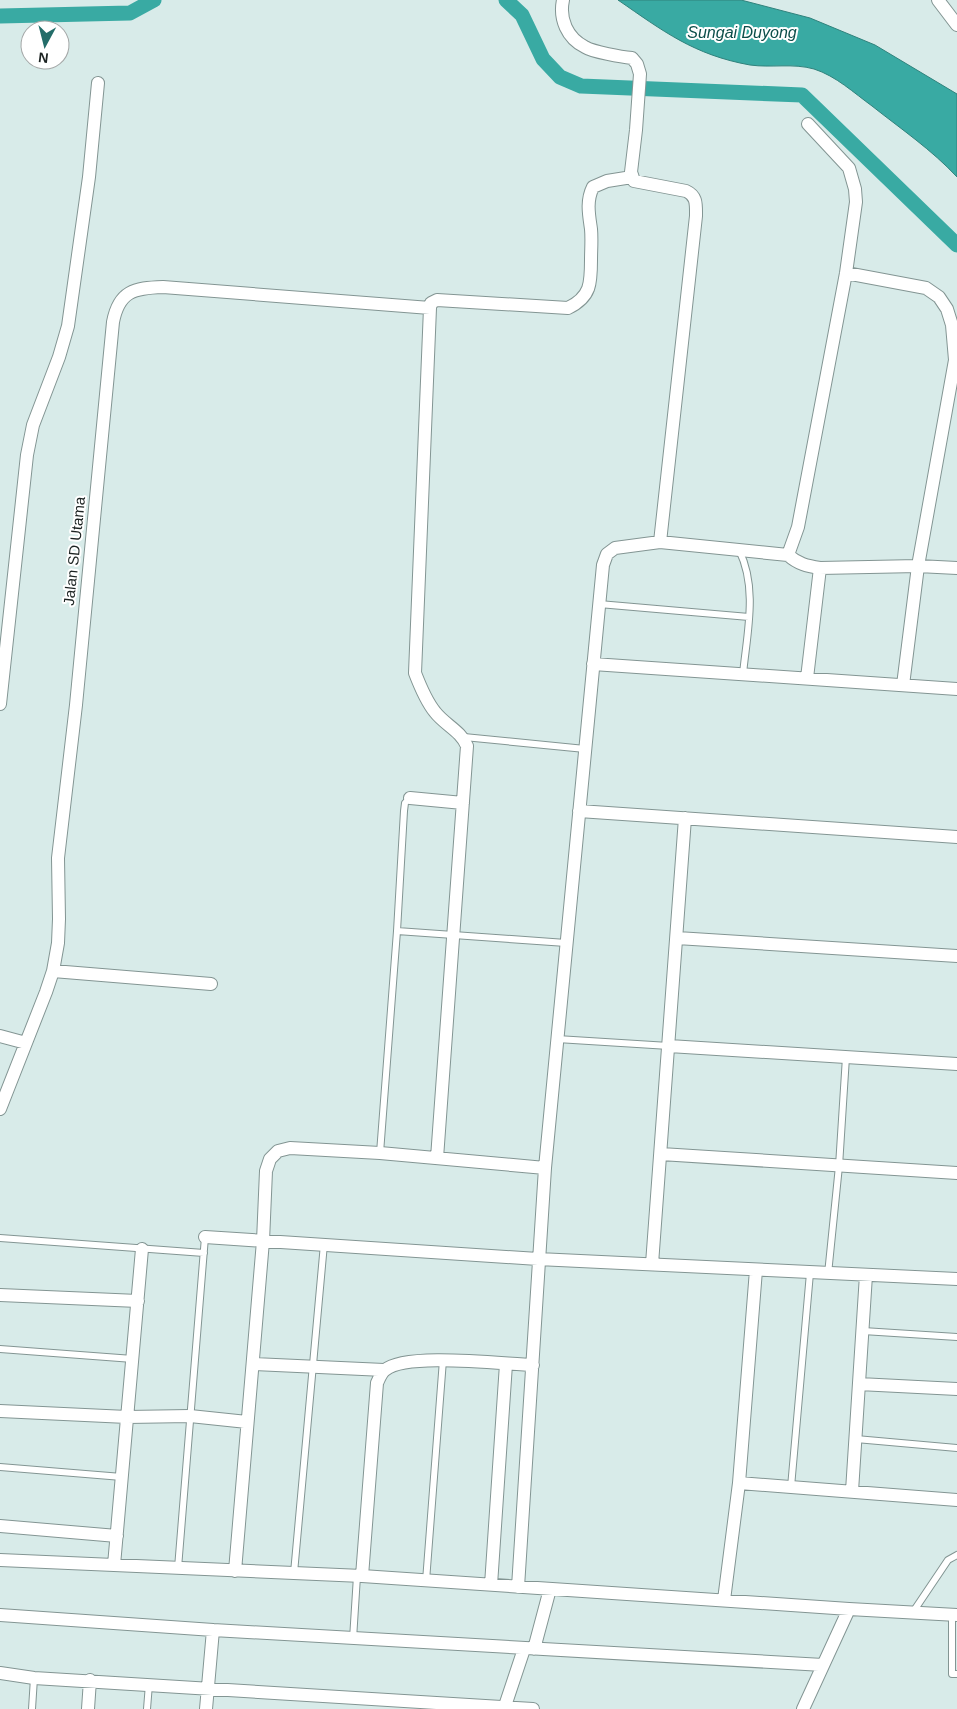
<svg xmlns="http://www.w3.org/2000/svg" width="957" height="1709" viewBox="0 0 957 1709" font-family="Arial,sans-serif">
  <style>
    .water { fill: #39aaa3; stroke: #30827c }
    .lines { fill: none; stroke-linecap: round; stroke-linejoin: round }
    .canal { stroke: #39aaa3; stroke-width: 15 }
    .lane-casing { stroke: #839593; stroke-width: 8 }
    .street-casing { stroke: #839593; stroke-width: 14 }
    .lane { stroke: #fff; stroke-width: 6 }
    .street { stroke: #fff; stroke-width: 12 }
    .labels { text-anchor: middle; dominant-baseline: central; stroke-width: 4; stroke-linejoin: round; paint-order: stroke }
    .street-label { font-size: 15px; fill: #1c2322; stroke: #fff }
    .water-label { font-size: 16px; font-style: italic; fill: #0c4e4a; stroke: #fff }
  </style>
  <rect width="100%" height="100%" fill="#d8ebe9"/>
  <path class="water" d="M618 0H741L810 18 875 45 957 94V177C932 150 901 129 872 106 854 93 836 76 814 69 793 63 771 68 750 65 694 55 663 31 618 0Z"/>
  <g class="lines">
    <path class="canal" d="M506 0 522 15 543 59 560 77 581 86 802 95 957 245
      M0 16 130 13 154 0"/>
    <defs>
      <path id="lane" d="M739 550C758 588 747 633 743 674
        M599 604 749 617
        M464 737 585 749
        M397 931 566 943
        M557 1039 669 1046
        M380 1153 397 931 404 811 405 803 410 798
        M0 1238 204 1253
        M828 1274 839 1166 846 1057
        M863 1331 957 1337
        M0 1349 133 1359
        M856 1439 957 1448
        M0 1467 122 1477
        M791 1487 810 1273
        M178 1568 205 1237
        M294 1573 324 1244
        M426 1581 443 1360
        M913 1612 948 1560 957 1555
        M952 1614V1674H957
        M353 1639 357 1576
        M32 1709 34 1678
        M147 1709 149 1684"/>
      <path id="street" d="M563 0C559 19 567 38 585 47 593 52 622 57 632 58L637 64 640 74 636 130 631 172 634 181 686 191C697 196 696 204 696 216L660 542
        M938 0 957 25
        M846 273 926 288 939 297 947 309 952 325 955 360 918 566 903 685
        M788 555C798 564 807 566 820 568L918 566 957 568
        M593 664 957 689
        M807 678 820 568
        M0 704 27 455 33 425 59 357 68 326 89 177 98 83
        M410 798 463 803
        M579 811 957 837
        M677 938 957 956
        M53 971 211 984
        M0 1036 26 1043
        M669 1046 957 1064
        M0 1109 46 992 53 971 58 943 59 919 58 858 76 705 113 322C119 291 134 288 163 287L430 308
        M661 1154 957 1173
        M437 1158 467 746C461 731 445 725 435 712 426 701 420 686 415 673L430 308 431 303 437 300 568 308C591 297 591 283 591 260 591 250 592 239 591 229 589 215 586 201 593 187L607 181 632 177
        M205 1237 538 1259 957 1279
        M652 1264 685 818
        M0 1295 138 1301
        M253 1364 384 1370
        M859 1384 957 1389
        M0 1411 127 1417 190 1416 247 1422
        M739 1483 957 1500
        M852 1491 866 1275
        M0 1526 117 1536
        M0 1560 362 1576 849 1609 957 1615
        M114 1565 142 1249
        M235 1571 263 1241 266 1171 270 1159 278 1151 290 1148 380 1153 545 1168
        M362 1576 377 1383C379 1379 381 1373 385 1370 405 1352 503 1364 533 1365
        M491 1585 506 1364
        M518 1587 545 1168 603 565 607 554 615 548 660 542 788 555 798 527 846 273 856 202 855 189 849 168 808 124
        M724 1600 739 1483 756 1270
        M0 1615 213 1630 823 1665
        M534 1649 550 1589
        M0 1673 34 1678 533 1709
        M88 1709 90 1680
        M206 1709 213 1630
        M504 1709 524 1649
        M803 1709 849 1609"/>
    </defs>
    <use href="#lane" class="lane-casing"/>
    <use href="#street" class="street-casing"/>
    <use href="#lane" class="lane"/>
    <use href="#street" class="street"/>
  </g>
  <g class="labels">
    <g class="street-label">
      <text transform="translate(74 551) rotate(-84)">Jalan SD Utama</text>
    </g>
    <g class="water-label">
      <text x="742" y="32">Sungai Duyong</text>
    </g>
  </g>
  <g transform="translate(45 45) rotate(187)"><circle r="24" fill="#ffffff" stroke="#a4a7a7"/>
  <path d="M0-4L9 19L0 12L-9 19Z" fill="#236d69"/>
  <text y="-8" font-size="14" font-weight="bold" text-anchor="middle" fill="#1c2322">N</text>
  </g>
</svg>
